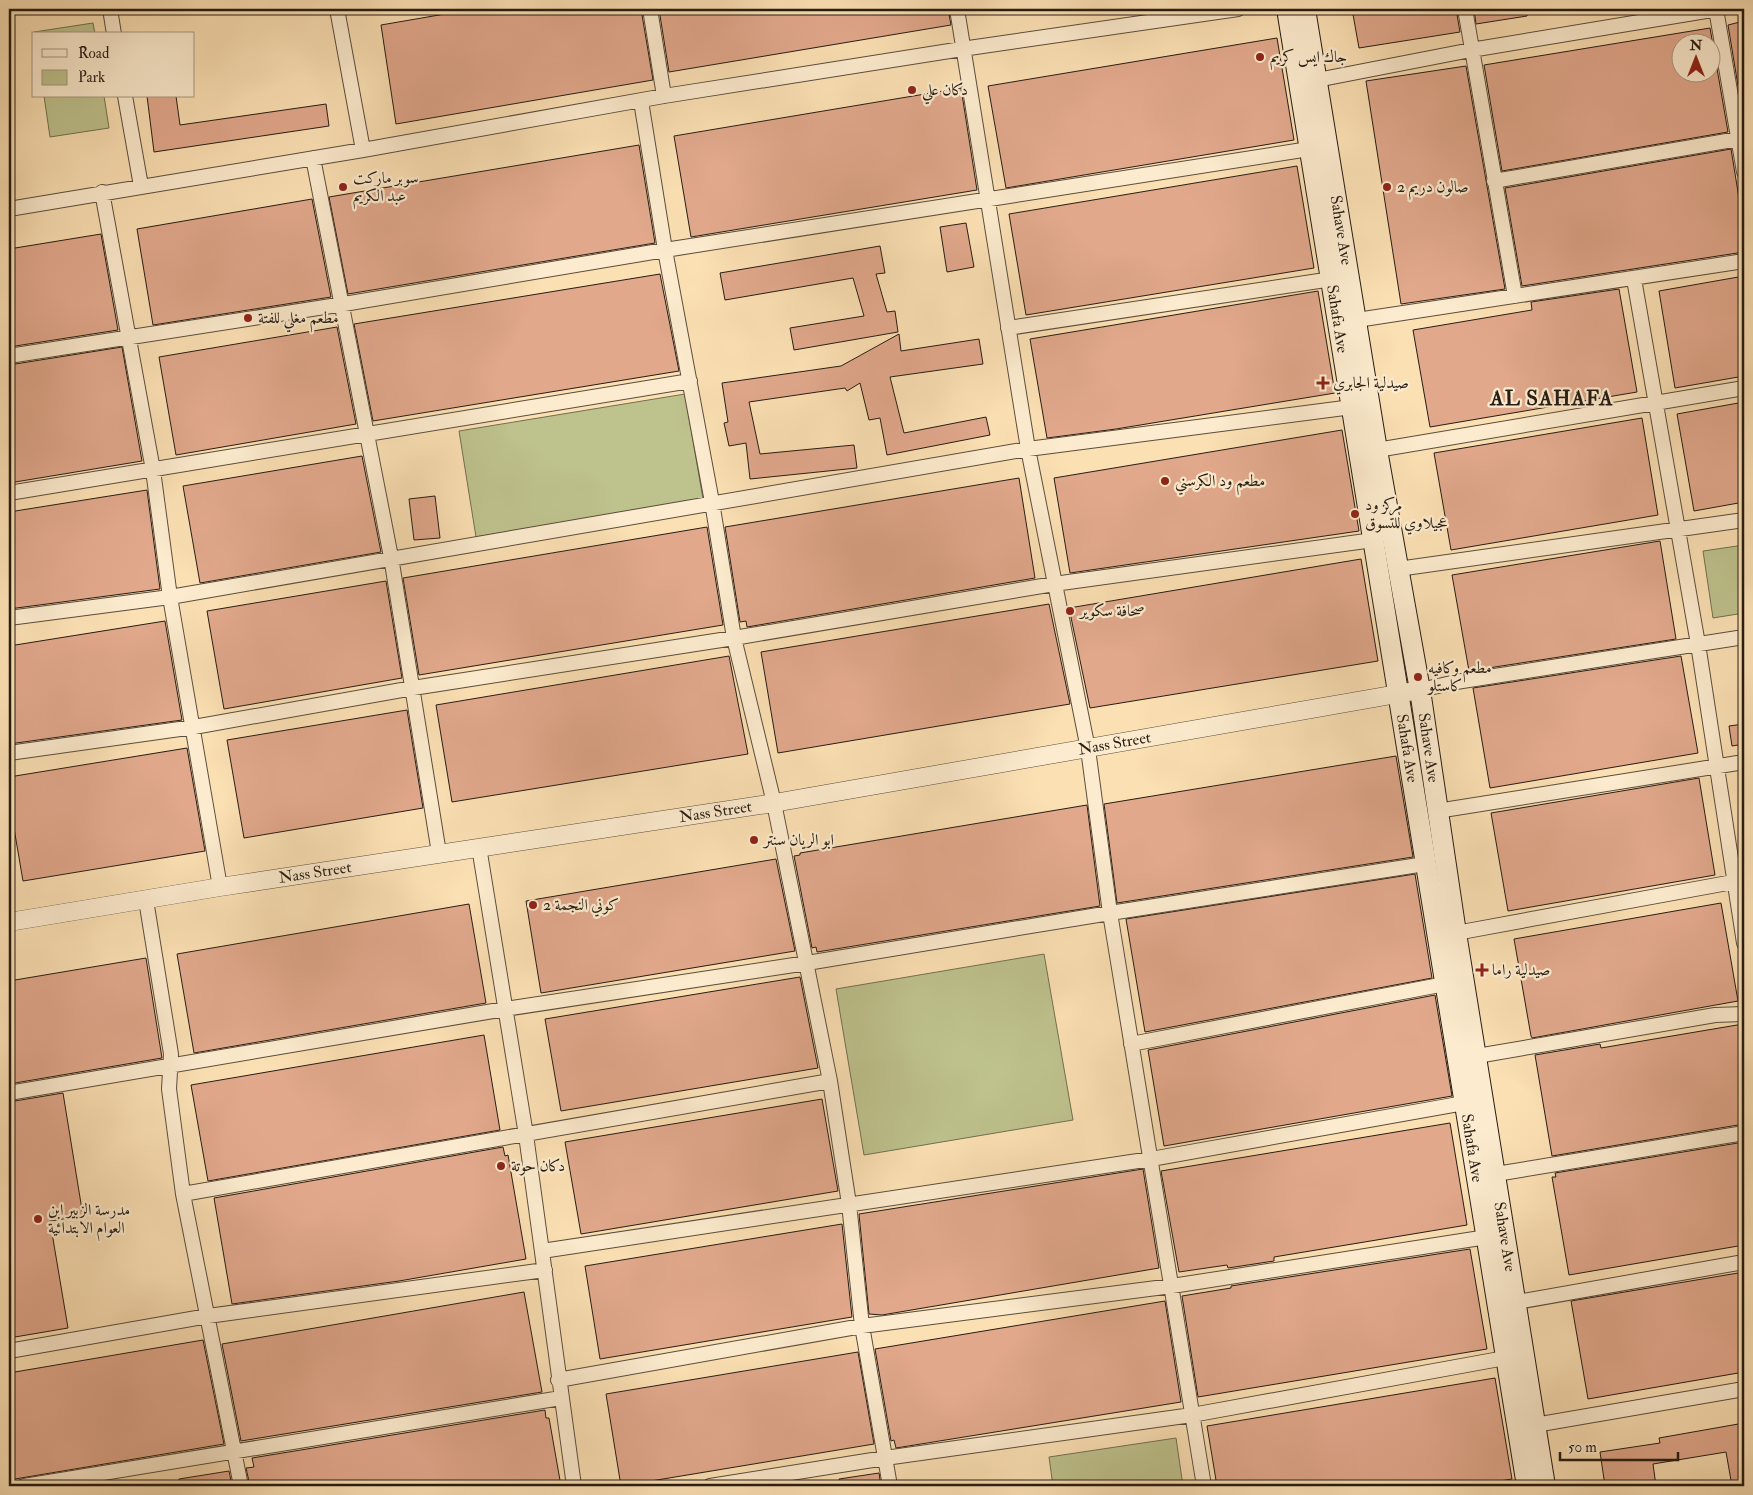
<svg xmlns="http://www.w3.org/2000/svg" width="1753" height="1495" viewBox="0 0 1753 1495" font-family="'IM FELL Double Pica',Amiri,serif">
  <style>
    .green { fill: #bec28d; stroke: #726f50 }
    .building { fill: #e1a88c; stroke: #261c13; fill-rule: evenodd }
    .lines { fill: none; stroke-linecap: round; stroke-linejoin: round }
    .minor-casing { stroke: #5b4d3b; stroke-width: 16 }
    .tertiary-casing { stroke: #5b4d3b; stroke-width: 19 }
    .secondary-casing { stroke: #261c13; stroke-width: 22 }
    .minor { stroke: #fcebce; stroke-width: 14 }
    .tertiary { stroke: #fcebce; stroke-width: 18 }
    .secondary { stroke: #fcebce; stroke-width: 20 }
    .poi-dot { fill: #8f2418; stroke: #fcebce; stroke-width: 2 }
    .labels { text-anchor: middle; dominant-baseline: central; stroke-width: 4.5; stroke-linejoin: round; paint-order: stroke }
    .poi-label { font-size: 16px; fill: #261c13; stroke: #fcebce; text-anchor: start }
    .street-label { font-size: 16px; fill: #261c13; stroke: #fcebce }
    .district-label { font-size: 21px; font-weight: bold; letter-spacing: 1px; fill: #261c13; stroke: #fcebce }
  </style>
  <rect width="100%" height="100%" fill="#fbe0b4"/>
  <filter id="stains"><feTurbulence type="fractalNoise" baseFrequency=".004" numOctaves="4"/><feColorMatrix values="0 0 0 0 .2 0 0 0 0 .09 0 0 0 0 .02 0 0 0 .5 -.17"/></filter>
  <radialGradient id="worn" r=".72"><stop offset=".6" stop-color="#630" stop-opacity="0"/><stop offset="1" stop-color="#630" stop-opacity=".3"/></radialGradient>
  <path class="green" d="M93 23 95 34H34V32Z
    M44 96H104L109 128 50 137Z
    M685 394 703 499 476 537 459 431Z
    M1744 545V613L1713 618 1703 551Z
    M1044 954 1073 1120 864 1155 836 989Z
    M1176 1438 1183 1486H1053L1049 1457Z"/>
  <path class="building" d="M474 9H641L653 80 396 124 381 25Z
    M659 9H948L951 25 669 72Z
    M1352 9H1456L1460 32 1359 48Z
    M1474 9H1527V16L1476 24Z
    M1744 21V122L1728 25Z
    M1710 28 1728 132 1502 171 1484 65ZM1680 42H1710V72H1680Z
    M1277 38 1294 140 1006 188 988 86Z
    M1466 66 1505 289 1401 304 1366 81Z
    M961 88 977 190 691 237 674 136Z
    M147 96H176L180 125 326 104 329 126 154 152Z
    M639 145 655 243 348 294 329 197Z
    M1731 149 1744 229V252L1522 286 1505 188Z
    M1297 166 1314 268 1026 315 1009 214Z
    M312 199 331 297 153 325 137 229Z
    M966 223 974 267 947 272 940 227Z
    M101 234 118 330 9 347V249Z
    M880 246 885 273 876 274 887 312 895 311 898 332 794 350 790 328 864 316 853 278 725 300 720 273Z
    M660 274 679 371 373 421 354 324Z
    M1744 276V376L1675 388 1659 291Z
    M1619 289 1637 392 1430 427 1413 330 1532 310 1531 302Z
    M1318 291 1335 393 1116 429 1047 438 1030 339Z
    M337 327 356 424 176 455 159 357Z
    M899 334 901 351 979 339 983 364 890 377 904 433 986 417 990 435 887 455 880 418 869 420 860 383 847 391 845 388 749 402 760 454 854 445 857 468 750 479 746 443 729 446 724 423 728 422 722 383 841 366Z
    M122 347 142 461 9 483V365Z
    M1744 402V502L1694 511 1677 414Z
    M1642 418 1658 515 1451 550 1434 453Z
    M1342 430 1359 531 1070 573 1054 478Z
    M362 456 381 552 200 583 183 486Z
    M1019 478 1035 578 747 627 746 621 740 622 725 527Z
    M147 490 160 589 9 609V512Z
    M435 496 440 538 414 540 409 499Z
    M707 527 723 625 419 675 403 578Z
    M1660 541 1676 639 1469 671 1452 575Z
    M1361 559 1378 661 1090 708 1069 608Z
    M386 581 402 678 224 709 207 611Z
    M1049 604 1070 704 778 753 761 652Z
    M165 621 182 720 9 744V646Z
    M729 656 748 754 452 802 436 705Z
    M1681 656 1698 753 1490 788 1473 688Z
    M407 710 423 808 244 838 227 740Z
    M1744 724V744L1732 746 1729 726Z
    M187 748 205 851 23 881 9 799V777Z
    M1396 756 1413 857 1117 903 1104 804Z
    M1699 778 1715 875 1508 911 1491 813Z
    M1087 805 1100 906 817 952 816 947 812 948 794 856 800 855V853Z
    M776 859 795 951 541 993 526 901Z
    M1415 874 1432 978 1145 1032 1126 919Z
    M1721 903 1738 1001 1532 1038 1531 1036 1514 939Z
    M469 904 486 1003 194 1053 177 954Z
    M146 958 162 1058 9 1084V981Z
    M800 977 818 1068 561 1111 545 1019Z
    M1435 995 1452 1096 1164 1146 1148 1050Z
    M1743 1024 1744 1124 1552 1156 1535 1055 1600 1044 1601 1048Z
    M484 1035 500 1130 208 1181 191 1085Z
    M63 1093 83 1216 50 1221 68 1328 9 1338V1102Z
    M822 1099 838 1191 581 1234 565 1142Z
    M1450 1123 1467 1225 1274 1257V1261L1228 1268 1227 1265 1179 1272 1161 1171Z
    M1744 1142V1245L1569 1275 1552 1177H1556L1555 1173Z
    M503 1147 505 1156 508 1155 526 1259 399 1281 232 1304 214 1198Z
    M1143 1169 1159 1268 882 1315 869 1314 859 1214Z
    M842 1224 852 1317 600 1359 585 1266Z
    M1470 1249 1487 1349 1198 1397 1182 1296 1231 1288V1286Z
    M1744 1272V1372L1588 1399 1571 1301Z
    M524 1292 542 1392 241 1441 222 1344Z
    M1165 1301 1181 1402 896 1448 894 1440 891 1441 875 1349Z
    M203 1340 224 1444 9 1480V1373Z
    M858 1352 874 1444 621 1486 606 1394Z
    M1495 1378 1512 1479 1469 1486H1217L1207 1426Z
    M545 1410 546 1418H549L561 1486H250L246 1468 254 1467 252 1458Z
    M1744 1423V1486H1732L1726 1452 1653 1464 1656 1486H1605L1600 1452 1660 1443 1659 1438Z
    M229 1471 232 1486H179V1479Z
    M879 1473 881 1486H840L839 1479Z"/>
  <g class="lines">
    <defs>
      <path id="minor" d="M110 9 114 34
        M337 9 363 150
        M650 9 664 96
        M957 9 1028 449 1088 749 1110 913 1204 1486
        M1465 9 1515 296
        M1716 9 1744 172
        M1317 80 1471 50 1718 9
        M125 96 141 186
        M641 101 665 250 712 502 734 638 774 803 830 1081 849 1204 862 1326 890 1486
        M313 158 391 557 439 853
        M1494 181 1744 138
        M102 192 153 470 170 597 220 887
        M9 209 363 150 664 96 962 49 1238 9
        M1634 279 1698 644 1744 943
        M1357 320 1744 261
        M1008 328 1332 279
        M9 356 344 304 665 250 1309 149
        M1377 450 1744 388
        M9 493 690 381
        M1398 569 1744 520
        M9 618 170 597 1028 449 1352 407
        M1420 690 1456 682 1744 637
        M9 753 194 727 413 688 734 638 1054 584 1373 540
        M1437 811 1744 762
        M479 847 526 1135 574 1486
        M146 900 171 1054 169 1089 183 1194 241 1486
        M1456 933 1744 880
        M1131 1044 1445 984
        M1477 1056 1715 1015 1744 1014
        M9 1093 505 1009 807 963 1110 913 1425 864
        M1496 1174 1744 1133
        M183 1194 830 1081
        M542 1251 1151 1159 1464 1103
        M1517 1302 1744 1262
        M9 1351 208 1316 545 1270
        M558 1380 862 1326 1172 1286 1487 1237
        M1535 1425 1744 1389
        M24 1486 561 1398
        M710 1486 885 1458 1192 1415 1505 1358"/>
      <g id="tertiary">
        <path id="s1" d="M9 922 220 887 774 803 1420 690"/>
      </g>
      <g id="secondary">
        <path id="s2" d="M1287 9 1527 1486"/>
        <path id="s3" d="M1305 9 1377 450 1420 690 1456 933 1545 1486"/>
      </g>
    </defs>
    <use href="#minor" class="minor-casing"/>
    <use href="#tertiary" class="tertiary-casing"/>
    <use href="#secondary" class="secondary-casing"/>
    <use href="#minor" class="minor"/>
    <use href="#tertiary" class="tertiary"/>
    <use href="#secondary" class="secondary"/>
  </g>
  <g class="poi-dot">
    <circle cx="1260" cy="57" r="5"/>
    <circle cx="912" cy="90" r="5"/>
    <circle cx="343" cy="187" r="5"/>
    <circle cx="1387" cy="187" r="5"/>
    <circle cx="248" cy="318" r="5"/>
    <path d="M1320.5 375.5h5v5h5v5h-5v5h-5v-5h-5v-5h5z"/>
    <circle cx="1165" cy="481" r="5"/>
    <circle cx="1355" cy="514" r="5"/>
    <circle cx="1070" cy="611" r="5"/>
    <circle cx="1418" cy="677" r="5"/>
    <circle cx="754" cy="840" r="5"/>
    <circle cx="533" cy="905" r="5"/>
    <path d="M1479.5 962.5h5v5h5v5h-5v5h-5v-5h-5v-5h5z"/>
    <circle cx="501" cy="1166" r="5"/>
    <circle cx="38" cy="1219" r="5"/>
  </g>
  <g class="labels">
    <g class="poi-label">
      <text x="1270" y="57">جاك ايس كريم</text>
      <text x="922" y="90">دكان علي</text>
      <text x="353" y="178">سوبر ماركت<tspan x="353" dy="18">عبد الكريم</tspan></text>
      <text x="1397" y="187">صالون دريم 2</text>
      <text x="258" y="318">مطعم مغلي للفتة</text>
      <text x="1333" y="383">صيدلية الجابري</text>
      <text x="1175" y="481">مطعم ود الكرسني</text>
      <text x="1365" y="505">مركز ود<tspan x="1365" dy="18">عجيلاوي للتسوق</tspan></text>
      <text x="1080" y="611">صحافة سكوير</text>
      <text x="1428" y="668">مطعم وكافيه<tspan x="1428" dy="18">كاستلو</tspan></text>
      <text x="764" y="840">ابو الريان سنتر</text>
      <text x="543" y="905">كوني النجمة 2</text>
      <text x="1492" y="970">صيدلية راما</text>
      <text x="511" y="1166">دكان حوتة</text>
      <text x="48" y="1210">مدرسة الزبير ابن<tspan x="48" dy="18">العوام الابتدائية</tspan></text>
    </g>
    <g class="street-label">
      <text stroke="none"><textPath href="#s3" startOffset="224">Sahave Ave</textPath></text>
      <text stroke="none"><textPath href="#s2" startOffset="314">Sahafa Ave</textPath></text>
      <text stroke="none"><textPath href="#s1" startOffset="1120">Nass Street</textPath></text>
      <text stroke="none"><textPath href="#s3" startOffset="749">Sahave Ave</textPath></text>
      <text stroke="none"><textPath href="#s2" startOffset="749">Sahafa Ave</textPath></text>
      <text stroke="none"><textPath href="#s1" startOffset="715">Nass Street</textPath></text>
      <text stroke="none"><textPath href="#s1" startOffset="310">Nass Street</textPath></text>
      <text stroke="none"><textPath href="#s2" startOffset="1154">Sahafa Ave</textPath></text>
      <text stroke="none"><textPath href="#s3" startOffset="1244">Sahave Ave</textPath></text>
    </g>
    <g class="district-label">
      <text x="1552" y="398">AL SAHAFA</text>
    </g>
  </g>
  <rect width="1753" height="1495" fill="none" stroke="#fbe0b4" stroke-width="30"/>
  <rect x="10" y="10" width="1733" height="1475" fill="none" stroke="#261c13" stroke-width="2.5"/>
  <rect x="15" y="15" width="1723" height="1465" fill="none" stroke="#261c13"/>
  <rect x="32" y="32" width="162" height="65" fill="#fcebce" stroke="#a69883"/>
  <rect x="42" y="49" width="25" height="8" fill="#fcebce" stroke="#a69883"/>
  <text x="78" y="58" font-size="15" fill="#261c13">Road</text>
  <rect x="42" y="70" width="25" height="15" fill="#bec28d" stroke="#a69883"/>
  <text x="78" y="82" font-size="15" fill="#261c13">Park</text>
  <g transform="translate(1696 58)"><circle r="24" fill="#fcebce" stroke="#a69883"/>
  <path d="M0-4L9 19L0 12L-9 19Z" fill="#8f2418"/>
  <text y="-8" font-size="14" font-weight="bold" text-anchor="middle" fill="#261c13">N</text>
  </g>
  <path d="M1560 1452v8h118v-8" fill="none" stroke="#261c13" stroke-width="2.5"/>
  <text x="1568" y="1452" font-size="15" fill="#261c13" stroke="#fcebce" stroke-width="4" paint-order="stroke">50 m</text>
  <rect width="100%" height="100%" filter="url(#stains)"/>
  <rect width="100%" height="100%" fill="url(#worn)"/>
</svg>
